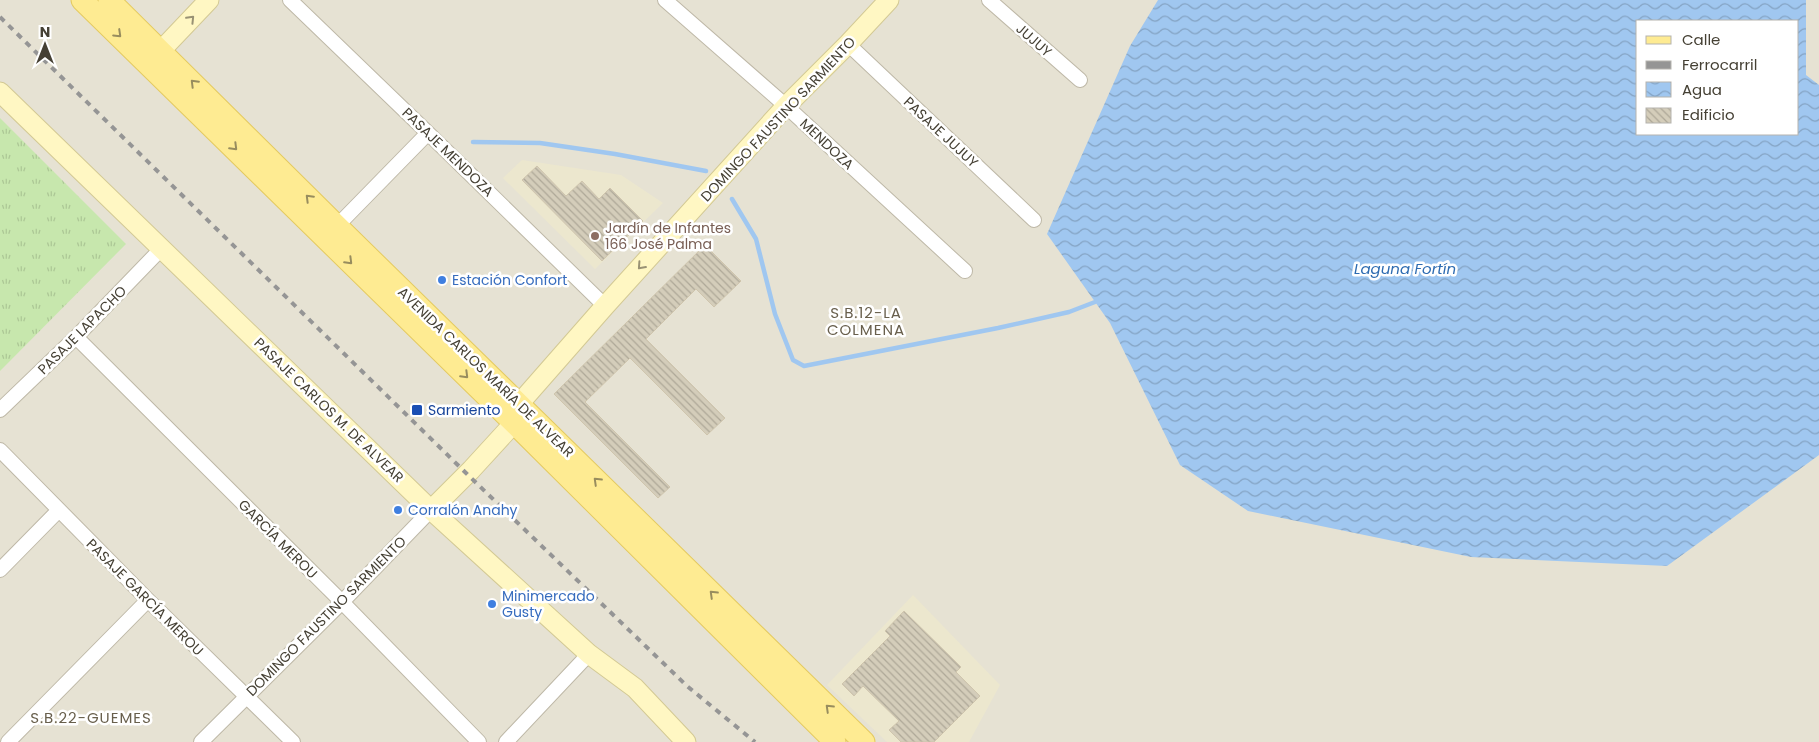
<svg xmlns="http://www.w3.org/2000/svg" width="1819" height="742" viewBox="0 0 1819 742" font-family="Poppins,sans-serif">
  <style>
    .residential { fill: #e6e2d3; fill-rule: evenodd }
    .education { fill: #ece7ce }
    .grass { fill: url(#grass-tufts) }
    .water { fill: url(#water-waves); fill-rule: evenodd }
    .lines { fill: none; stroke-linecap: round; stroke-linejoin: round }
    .stream { stroke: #a0c7f0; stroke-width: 4.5 }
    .building { fill: url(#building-back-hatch); stroke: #cfc5ad }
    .street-casing { stroke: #beb8a7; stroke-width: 16 }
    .secondary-casing { stroke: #d3c994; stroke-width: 21 }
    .primary-casing { stroke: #e4ca61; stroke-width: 23 }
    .street { stroke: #fff; stroke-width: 14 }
    .secondary { stroke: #fff7c3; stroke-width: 19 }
    .primary { stroke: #feeb92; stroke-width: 21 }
    .rail { stroke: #959595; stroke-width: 4; stroke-dasharray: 6 6; stroke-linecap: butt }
    .oneway { stroke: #999274 }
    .oneway2 { stroke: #988d5e }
    .education-dot { fill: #8d6e63; stroke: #fff; stroke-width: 2 }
    .shop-dot { fill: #3f7fe0; stroke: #fff; stroke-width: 2 }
    .transit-dot { fill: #1a4fb4; stroke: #fff; stroke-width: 2 }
    .labels { text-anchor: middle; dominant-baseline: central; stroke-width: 5; stroke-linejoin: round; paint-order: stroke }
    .street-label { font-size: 14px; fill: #454034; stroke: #fff }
    .education-label { font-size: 14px; fill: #785e54; stroke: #fff; text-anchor: start }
    .shop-label { font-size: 14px; fill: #366cbe; stroke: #fff; text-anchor: start }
    .transit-label { font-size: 14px; fill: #164399; stroke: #fff; text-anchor: start }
    .water-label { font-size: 15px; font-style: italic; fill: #2d6bb1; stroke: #fff }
    .neighbourhood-label { font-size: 15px; letter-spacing: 1px; fill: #685f4c; stroke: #fff }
  </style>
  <defs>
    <pattern id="grass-tufts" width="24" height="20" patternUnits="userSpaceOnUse" patternTransform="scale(1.25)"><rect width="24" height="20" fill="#c7e7ad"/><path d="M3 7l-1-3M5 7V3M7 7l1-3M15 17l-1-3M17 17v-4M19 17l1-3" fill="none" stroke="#acc795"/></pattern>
    <pattern id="water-waves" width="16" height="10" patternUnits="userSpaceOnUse" patternTransform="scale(1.25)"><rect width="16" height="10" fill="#a0c7f0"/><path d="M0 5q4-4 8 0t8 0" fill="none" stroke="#84a3c3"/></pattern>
    <pattern id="building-back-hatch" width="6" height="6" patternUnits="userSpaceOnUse" patternTransform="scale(1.25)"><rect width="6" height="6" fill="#d4cdba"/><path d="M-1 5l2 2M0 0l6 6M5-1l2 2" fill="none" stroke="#aea898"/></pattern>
  </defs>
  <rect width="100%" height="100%" fill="#f2f0e5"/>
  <path class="residential" d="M0 0H1819V742H0ZM1638 21H1798V134H1638Z"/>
  <path class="education" d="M522 160 621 175 663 203 595 269 503 178Z
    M913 595 1000 685 969 742H887L827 685Z"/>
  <path class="grass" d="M0 118 126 244 0 371Z"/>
  <path class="water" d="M1158 0H1806V75L1819 85V455L1667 566 1471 557 1248 511 1180 465 1110 323 1047 234 1130 46ZM1638 21H1798V134H1638Z"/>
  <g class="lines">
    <path class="stream" d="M473 142 540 143 615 154 706 171
      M732 199 756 239 775 314 793 360 804 366 998 328 1069 312 1095 302"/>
  </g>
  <path class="building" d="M537 166 566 196 582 181 599 199 610 188 643 221 602 261 522 180Z
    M705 245 741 281 714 307 696 289 646 339 725 418 707 435 630 358 585 402 670 487 658 498 554 394Z
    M904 611 961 667 956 672 980 696 934 742H901L889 730 899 721 863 686 854 696 842 684 890 636 885 631Z"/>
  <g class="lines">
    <defs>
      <path id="street" d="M290 0 428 133 605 306
        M665 0 786 106 965 271
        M989 0 1080 80
        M848 44 1034 220
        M337 226 428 133
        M76 337 342 602 479 742
        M0 410 76 337 162 248
        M0 450 148 600 293 742
        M0 570 59 510
        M8 742 148 600
        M201 742 342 602 431 510
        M506 742 589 654"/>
      <path id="secondary" d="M151 61 209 0
        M0 92 431 510 589 654 635 688 686 742
        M431 510 471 470 514 423 519 404 605 306 786 106 848 44 889 0"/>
      <path id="primary" d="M82 0 514 423 835 742
        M109 0 337 226 864 742"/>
    </defs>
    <use href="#street" class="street-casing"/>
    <use href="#secondary" class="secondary-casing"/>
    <use href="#primary" class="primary-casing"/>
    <use href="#street" class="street"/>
    <use href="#secondary" class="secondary"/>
    <use href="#primary" class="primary"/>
    <path class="rail" d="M0 17 467 474 687 686 755 742"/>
  </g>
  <defs><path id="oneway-chevron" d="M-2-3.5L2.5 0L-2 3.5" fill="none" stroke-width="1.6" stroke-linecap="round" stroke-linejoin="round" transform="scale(1.25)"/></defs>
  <g class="oneway">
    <use href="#oneway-chevron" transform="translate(191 19) rotate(-46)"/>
    <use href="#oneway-chevron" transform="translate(641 266) rotate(132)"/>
  </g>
  <g class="oneway2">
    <use href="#oneway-chevron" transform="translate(118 34) rotate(44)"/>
    <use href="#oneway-chevron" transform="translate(194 83) rotate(-135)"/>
    <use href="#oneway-chevron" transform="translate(234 147) rotate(45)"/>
    <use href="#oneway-chevron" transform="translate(309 198) rotate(-135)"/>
    <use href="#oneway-chevron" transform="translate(349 261) rotate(45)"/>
    <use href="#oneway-chevron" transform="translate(465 375) rotate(45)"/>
    <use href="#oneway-chevron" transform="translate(597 481) rotate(-136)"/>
    <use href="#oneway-chevron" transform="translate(713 594) rotate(-136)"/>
    <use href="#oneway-chevron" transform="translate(829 708) rotate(-136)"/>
  </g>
  <circle class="education-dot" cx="595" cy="236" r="5"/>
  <g class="shop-dot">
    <circle cx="442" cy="280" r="5"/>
    <circle cx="398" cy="510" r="5"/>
    <circle cx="492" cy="604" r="5"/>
  </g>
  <rect class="transit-dot" x="411" y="404" width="12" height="12" rx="2.5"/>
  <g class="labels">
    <g class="street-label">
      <text transform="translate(1034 40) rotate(41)">JUJUY</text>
      <text transform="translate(778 119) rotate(-47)">DOMINGO FAUSTINO SARMIENTO</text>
      <text transform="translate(941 132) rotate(43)">PASAJE JUJUY</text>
      <text transform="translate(827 144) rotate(43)">MENDOZA</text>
      <text transform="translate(448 152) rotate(44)">PASAJE MENDOZA</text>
      <text transform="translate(82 330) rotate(-45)">PASAJE LAPACHO</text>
      <text transform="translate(486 372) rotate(44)">AVENIDA CARLOS MARÍA DE ALVEAR</text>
      <text transform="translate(329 410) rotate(44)">PASAJE CARLOS M. DE ALVEAR</text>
      <text transform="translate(278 539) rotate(45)">GARCÍA MEROU</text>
      <text transform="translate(145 597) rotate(45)">PASAJE GARCÍA MEROU</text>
      <text transform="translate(326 616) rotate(-45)">DOMINGO FAUSTINO SARMIENTO</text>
    </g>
    <g class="education-label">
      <text x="605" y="228">Jardín de Infantes<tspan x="605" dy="16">166 José Palma</tspan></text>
    </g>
    <g class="shop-label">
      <text x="452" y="280">Estación Confort</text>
      <text x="408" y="510">Corralón Anahy</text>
      <text x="502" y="596">Minimercado<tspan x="502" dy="16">Gusty</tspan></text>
    </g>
    <g class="transit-label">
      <text x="428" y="410">Sarmiento</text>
    </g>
    <g class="water-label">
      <text x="1405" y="268">Laguna Fortín</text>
    </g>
    <g class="neighbourhood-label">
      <text x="866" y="312">S.B.12-LA<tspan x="866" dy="17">COLMENA</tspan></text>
      <text x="91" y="717">S.B.22-GUEMES</text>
    </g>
  </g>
  <rect x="1636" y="20" width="162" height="115" fill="#ffffff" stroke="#b5b3ae"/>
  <rect x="1646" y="36" width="25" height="8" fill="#feeb92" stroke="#b5b3ae"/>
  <text x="1682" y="45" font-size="15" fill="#454034">Calle</text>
  <rect x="1646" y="61" width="25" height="8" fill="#959595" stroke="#b5b3ae"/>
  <text x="1682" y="70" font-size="15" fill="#454034">Ferrocarril</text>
  <rect x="1646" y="82" width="25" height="15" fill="url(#water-waves)" stroke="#b5b3ae"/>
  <text x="1682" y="95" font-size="15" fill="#454034">Agua</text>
  <rect x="1646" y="108" width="25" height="15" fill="url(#building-back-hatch)" stroke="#b5b3ae"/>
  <text x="1682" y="120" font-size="15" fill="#454034">Edificio</text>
  <g transform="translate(45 45)" stroke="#ffffff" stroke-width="4" paint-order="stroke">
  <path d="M0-4L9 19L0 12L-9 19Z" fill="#454034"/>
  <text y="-8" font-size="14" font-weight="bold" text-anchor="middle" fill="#454034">N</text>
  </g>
</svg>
